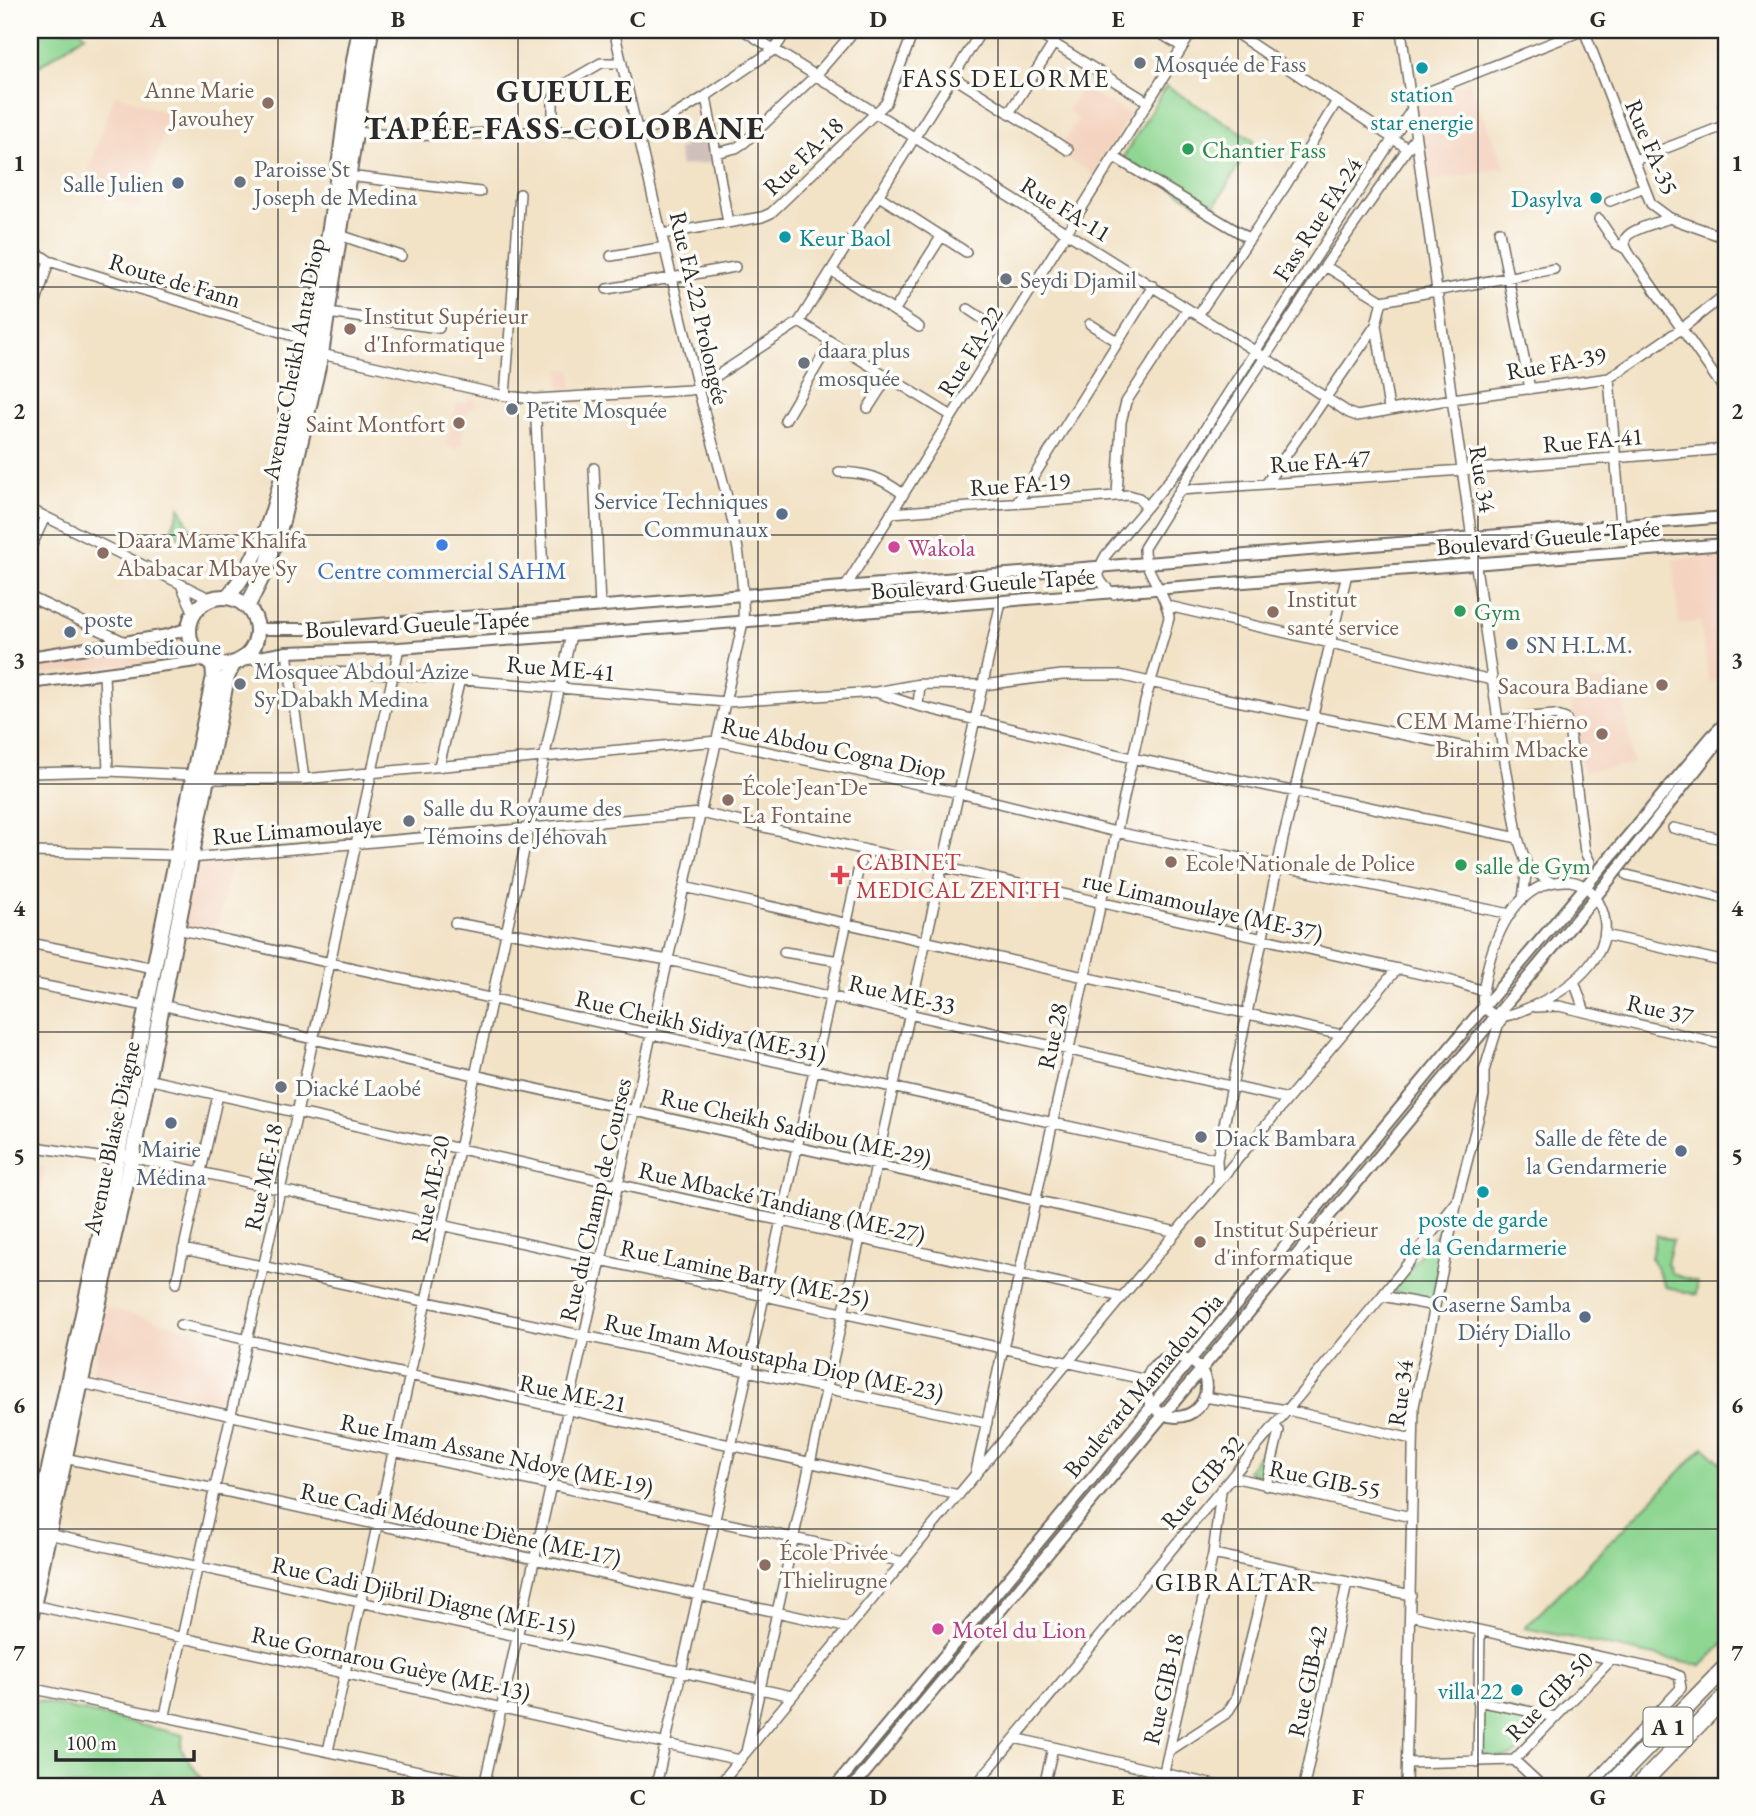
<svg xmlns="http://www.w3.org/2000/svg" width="1756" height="1816" viewBox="0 0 1756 1816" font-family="'EB Garamond',serif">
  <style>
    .built { fill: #f4d3c0 }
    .industrial { fill: #d0c0bc }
    .green { fill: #8ed692; stroke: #5c805e; stroke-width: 2 }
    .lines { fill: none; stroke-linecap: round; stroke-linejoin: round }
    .minor-casing { stroke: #716b61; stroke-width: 12 }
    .tertiary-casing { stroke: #716b61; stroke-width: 14 }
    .primary-casing { stroke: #716b61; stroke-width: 18 }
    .motorway-casing { stroke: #716b61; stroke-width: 19 }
    .minor { stroke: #fff; stroke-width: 9 }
    .tertiary { stroke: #fff; stroke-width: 10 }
    .primary { stroke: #fff; stroke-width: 14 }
    .motorway { stroke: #fff; stroke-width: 16 }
    .grid { fill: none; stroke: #2b2b2b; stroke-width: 2; stroke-opacity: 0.55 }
    .worship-dot { fill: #6b7280; stroke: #fdfcf7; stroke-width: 2.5 }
    .culture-dot { fill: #0f9aa8; stroke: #fdfcf7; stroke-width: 2.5 }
    .education-dot { fill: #8d6e63; stroke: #fdfcf7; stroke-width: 2.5 }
    .leisure-dot { fill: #2e9e5b; stroke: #fdfcf7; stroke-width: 2.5 }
    .service-dot { fill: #5c6f8a; stroke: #fdfcf7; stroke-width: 2.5 }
    .shop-dot { fill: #3f7fe0; stroke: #fdfcf7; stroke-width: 2.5 }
    .hotel-dot { fill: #d1479c; stroke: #fdfcf7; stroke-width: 2.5 }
    .health-dot { fill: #e0444e; stroke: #fdfcf7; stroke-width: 2.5 }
    .labels { text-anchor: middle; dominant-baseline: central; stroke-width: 7; stroke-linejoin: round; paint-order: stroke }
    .shield { fill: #fdfcf7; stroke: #6a6a68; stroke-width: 2 }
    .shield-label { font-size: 23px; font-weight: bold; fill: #2b2b2b }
    .worship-label { font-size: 24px; fill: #5b616d; stroke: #fdfcf7; text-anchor: start }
    .education-label { font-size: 24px; fill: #785e54; stroke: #fdfcf7; text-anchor: start }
    .culture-label { font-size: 24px; fill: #0d838f; stroke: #fdfcf7 }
    .street-label { font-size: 24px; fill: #2b2b2b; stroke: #fdfcf7 }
    .leisure-label { font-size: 24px; fill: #27864d; stroke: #fdfcf7; text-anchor: start }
    .service-label { font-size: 24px; fill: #4e5e75; stroke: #fdfcf7; text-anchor: end }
    .hotel-label { font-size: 24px; fill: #b23c85; stroke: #fdfcf7; text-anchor: start }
    .shop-label { font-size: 24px; fill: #366cbe; stroke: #fdfcf7 }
    .health-label { font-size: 24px; fill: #be3a42; stroke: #fdfcf7; text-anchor: start }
    .neighbourhood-label { font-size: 26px; letter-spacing: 2px; fill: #2b2b2b; stroke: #fdfcf7 }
    .district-label { font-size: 32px; font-weight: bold; letter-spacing: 2px; fill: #2b2b2b; stroke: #fdfcf7 }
    .neatline { fill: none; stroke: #2b2b2b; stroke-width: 2.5 }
    .grid-label { font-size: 23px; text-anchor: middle; font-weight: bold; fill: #2b2b2b }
  </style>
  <rect width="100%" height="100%" fill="#fdfcf7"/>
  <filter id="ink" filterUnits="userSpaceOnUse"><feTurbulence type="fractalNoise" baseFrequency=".0143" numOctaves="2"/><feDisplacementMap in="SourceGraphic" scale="14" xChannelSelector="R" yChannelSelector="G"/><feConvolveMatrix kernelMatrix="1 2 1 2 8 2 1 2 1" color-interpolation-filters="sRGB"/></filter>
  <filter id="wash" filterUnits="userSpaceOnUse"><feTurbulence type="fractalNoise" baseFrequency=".00686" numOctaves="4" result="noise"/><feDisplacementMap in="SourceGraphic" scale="28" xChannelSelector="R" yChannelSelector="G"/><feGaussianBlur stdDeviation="1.57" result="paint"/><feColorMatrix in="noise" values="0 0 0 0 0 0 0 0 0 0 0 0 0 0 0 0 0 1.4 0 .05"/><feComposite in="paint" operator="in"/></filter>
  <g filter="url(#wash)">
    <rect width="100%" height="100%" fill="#f2e2c6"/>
    <path class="built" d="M1469 82 1506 168 1428 182 1416 100Z
      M1082 87 1130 114 1093 174 1065 157 1070 147 1063 142 1078 120 1067 110Z
      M115 94 171 114 139 209 82 189Z
      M560 369 572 370V388H559Z
      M469 399H476L475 406 469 408 461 438 464 444 455 450 446 445 457 403H467Z
      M1726 555V658L1718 680 1709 682 1700 622 1679 624 1673 560Z
      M186 636 189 657 30 676V658Z
      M1620 678 1633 764 1583 772 1571 704 1577 703 1573 684Z
      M232 859 215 934 180 927 194 862Z
      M30 1165 45 1168 30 1247Z
      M106 1307 237 1342 225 1403 92 1374Z"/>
    <path class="industrial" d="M708 138 712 162 681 166 678 149 684 148 683 142Z"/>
    <path class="green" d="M30 30H81L85 35 30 72Z
      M1166 86 1254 140 1211 212 1123 158Z
      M180 507 197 545 186 542 171 531Z
      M1448 1219 1432 1300 1391 1292Z
      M1656 1235 1673 1240 1667 1263 1672 1274 1697 1282V1295L1666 1287 1651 1258Z
      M1266 1446 1270 1448 1263 1476 1247 1471Z
      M1704 1447 1726 1468V1641L1701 1666 1525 1628Z
      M34 1700 183 1735 181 1749 206 1786H30V1702Z
      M1481 1705 1549 1719 1513 1756 1481 1758Z"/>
  </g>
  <g filter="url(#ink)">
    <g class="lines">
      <defs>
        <path id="minor" d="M743 30 1255 351 1349 413 1357 416 1452 399 1609 378 1681 329 1726 294
          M1032 30 1148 102
          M1155 30 1182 47
          M1231 30 1407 148
          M1401 30 1452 399 1498 720 1518 838 1527 866 1550 882
          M1724 30 1726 36
          M953 77 1068 150
          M706 96 728 223
          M1410 99 1584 30 1651 204 1670 218 1726 238
          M1726 102 1723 105 1726 114
          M1009 113 1054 43
          M354 132 404 136 653 128 706 96 775 49 787 30
          M553 133V99L563 85 601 63H622
          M716 153 736 148 745 142 816 75 855 30
          M1114 157 1250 239
          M1635 160 1726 125
          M348 176 480 192
          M879 196 966 252
          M1610 201 1644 187
          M1670 218C1660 222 1625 230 1625 241 1624 249 1631 256 1635 262L1726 392
          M1599 219 1615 243 1626 249
          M1499 231 1530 389
          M662 234 762 217 771 213 886 103 914 30
          M340 235 401 256
          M30 248 49 261 313 342
          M611 256 665 247
          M1325 266 1382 301 1554 269
          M832 271 919 327
          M607 289 735 267
          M968 309 1004 333
          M894 311 941 237
          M328 313 439 328
          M1198 315 1286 185 1337 101
          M30 322 49 261
          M799 322 952 416
          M1090 324 1118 342
          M1376 325 1389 409
          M321 354 505 396 535 399 690 390 698 388 799 322 982 30
          M1609 378 1621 525
          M505 396 520 194
          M535 399 543 574
          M868 408 888 377
          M785 420 831 342
          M594 468 600 607
          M839 472C868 473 880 477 903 494
          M1266 484 1376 325 1382 301
          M1180 490 1463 470 1726 449
          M1117 496 1121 422 1126 402 1188 309
          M1017 503 1153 286
          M30 509 211 599
          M891 513 1129 495 1139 498 1147 507
          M30 549 45 517
          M846 586 1193 30
          M182 587 194 613
          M1114 594C1096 581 1095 573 1106 555L1179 469 1412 109
          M30 597 125 642
          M1168 606 1492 680
          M287 652 304 779
          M289 671 393 674 726 702 876 692 920 684 983 685 1062 675H1119L1212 696 1504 755
          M104 674 108 771
          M878 693 918 706 1132 758 1518 838
          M918 706 920 684
          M1498 720 1554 715 1566 719 1569 727 1585 852 1590 862
          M439 766 460 679
          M30 773 108 771 192 775 208 779H304L717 741 959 793 1116 832 1510 914
          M1673 828 1726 840
          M30 852 177 855 191 858 701 813 1452 981 1483 991
          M1627 875 1726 899
          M1570 881C1583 883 1593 891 1599 903 1623 950 1571 989 1533 1006 1523 1010 1508 1018 1497 1016 1493 1015 1486 1010 1484 1007 1480 998 1485 984 1486 975 1495 932 1519 878 1570 881Z
          M684 887 1342 1035
          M1523 899 1527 866
          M455 923 668 960 1288 1099
          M177 929 1217 1159
          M1605 935 1726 962
          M30 943 154 968
          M784 952 839 961
          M1574 981 1585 1012
          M30 983 146 1006
          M161 1005 1177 1232
          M1536 1007 1559 1006 1726 1045
          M147 1079 1122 1297
          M30 1146 117 1160
          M118 1154 1147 1380
          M1218 1183 1217 1159 1283 839 1347 574
          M183 1249 987 1423
          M176 1283 218 1095
          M1382 1296 1435 1306
          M180 1325 959 1495
          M81 1383 904 1562
          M1204 1397 1287 1410 1412 1439
          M64 1458 215 1489 849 1628
          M975 1476 1145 702 1169 618C1167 594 1143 570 1144 548L1221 424 1325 266 1415 138
          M1232 1477 1411 1517
          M1266 1486 1279 1431 1274 1426
          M48 1534 792 1696
          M1213 1554 1411 1595
          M1148 1576 1204 1588
          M33 1605 740 1760
          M1410 1615 1670 1672 1679 1676 1681 1688 1590 1786
          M30 1688 489 1786
          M1478 1701 1556 1717
          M165 1715 399 648
          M1015 1738 1218 1786
          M328 1751 571 635
          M1169 1751 1227 1713 1236 1699 1269 1566
          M746 1752 1001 602
          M1514 1760 1612 1659
          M1478 1762 1480 1631
          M1407 1763 1514 1760 1542 1786
          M1164 1772 1213 1554 1221 1492
          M484 1786 743 622C747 547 716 461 698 388 669 269 642 149 614 30
          M656 1786 863 849
          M718 1786 1122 1297 1397 969
          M975 1786 1382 1296 1455 1204
          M1044 1786 1053 1748
          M1304 1786 1347 1583
          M1406 1786 1414 1406 1457 1201 1484 1096V1071L1498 1026 1504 1015"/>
        <path id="tertiary" d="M257 629H314L1726 517
          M30 657 168 635 189 628
          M242 660 287 652 399 648 571 635 1726 544
          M30 683 204 660
          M1146 1387a30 30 0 1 1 60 0a30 30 0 1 1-60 0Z
          M836 1786 1473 1020 1712 736 1726 722
          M854 1786 1606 884 1726 732"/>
        <path id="primary" d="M189 631a34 34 0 1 1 68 0a34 34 0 1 1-68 0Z
          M228 597C270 544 280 489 294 425 314 338 326 255 339 167 345 121 350 75 360 30
          M247 607 265 571 282 521 321 354 371 30
          M30 1556 118 1154 154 968 214 676 213 664
          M30 1620 88 1349 132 1157 227 677 233 664"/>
        <path id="motorway" d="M1609 1786 1726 1667
          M1639 1786 1726 1696"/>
      </defs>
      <use href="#minor" class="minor-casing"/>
      <use href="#tertiary" class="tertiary-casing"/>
      <use href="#primary" class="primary-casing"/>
      <use href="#motorway" class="motorway-casing"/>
      <use href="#minor" class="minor"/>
      <use href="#tertiary" class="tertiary"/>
      <use href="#primary" class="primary"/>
      <use href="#motorway" class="motorway"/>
    </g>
  </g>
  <path class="grid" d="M278 30V1786M518 30V1786M758 30V1786M998 30V1786M1238 30V1786M1478 30V1786M30 287H1726M30 535H1726M30 784H1726M30 1032H1726M30 1281H1726M30 1529H1726"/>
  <g class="worship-dot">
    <circle cx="1140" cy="63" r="7"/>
    <circle cx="240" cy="182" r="7"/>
    <circle cx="1006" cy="279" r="7"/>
    <circle cx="804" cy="363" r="7"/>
    <circle cx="512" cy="409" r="7"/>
    <circle cx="240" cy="684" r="7"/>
    <circle cx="409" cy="821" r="7"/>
    <circle cx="281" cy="1087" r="7"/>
    <circle cx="1201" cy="1137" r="7"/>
  </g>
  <g class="culture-dot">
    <circle cx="1422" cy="68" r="7"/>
    <circle cx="1596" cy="198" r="7"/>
    <circle cx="785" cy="237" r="7"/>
    <circle cx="1483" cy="1192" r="7"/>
    <circle cx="1517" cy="1690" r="7"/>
  </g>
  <g class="education-dot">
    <circle cx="268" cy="103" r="7"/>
    <circle cx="350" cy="329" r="7"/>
    <circle cx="459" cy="423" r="7"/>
    <circle cx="103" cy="553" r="7"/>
    <circle cx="1273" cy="612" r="7"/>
    <circle cx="1662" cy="685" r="7"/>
    <circle cx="1602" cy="734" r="7"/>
    <circle cx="728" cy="800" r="7"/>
    <circle cx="1171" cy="862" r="7"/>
    <circle cx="1200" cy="1242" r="7"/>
    <circle cx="765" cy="1565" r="7"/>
  </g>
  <g class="leisure-dot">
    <circle cx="1188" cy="149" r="7"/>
    <circle cx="1460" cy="611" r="7"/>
    <circle cx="1461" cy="865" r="7"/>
  </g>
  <g class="service-dot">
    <circle cx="178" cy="183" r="7"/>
    <circle cx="782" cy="514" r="7"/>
    <circle cx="70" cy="632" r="7"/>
    <circle cx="1512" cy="644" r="7"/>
    <circle cx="171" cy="1123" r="7"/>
    <circle cx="1681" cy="1151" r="7"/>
    <circle cx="1585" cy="1317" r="7"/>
  </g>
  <circle class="shop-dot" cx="442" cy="545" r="7"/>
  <g class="hotel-dot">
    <circle cx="894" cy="547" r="7"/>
    <circle cx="938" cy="1629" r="7"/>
  </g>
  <path class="health-dot" d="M836.5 864.5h7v7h7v7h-7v7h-7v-7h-7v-7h7z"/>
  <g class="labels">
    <rect class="shield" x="1643.5" y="1707.5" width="49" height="39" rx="5"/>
    <g class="shield-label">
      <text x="1668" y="1727">A 1</text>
    </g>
    <g class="worship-label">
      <text x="1154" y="63">Mosquée de Fass</text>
      <text x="254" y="168">Paroisse St<tspan x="254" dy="28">Joseph de Medina</tspan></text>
      <text x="1020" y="279">Seydi Djamil</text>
      <text x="818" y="349">daara plus<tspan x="818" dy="28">mosquée</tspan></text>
      <text x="526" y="409">Petite Mosquée</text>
      <text x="254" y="670">Mosquee Abdoul Azize<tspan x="254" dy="28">Sy Dabakh Medina</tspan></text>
      <text x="423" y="807">Salle du Royaume des<tspan x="423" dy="28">Témoins de Jéhovah</tspan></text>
      <text x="295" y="1087">Diacké Laobé</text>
      <text x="1215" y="1137">Diack Bambara</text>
    </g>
    <g class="education-label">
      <text x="254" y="89" text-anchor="end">Anne Marie<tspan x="254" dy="28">Javouhey</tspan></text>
      <text x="364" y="315">Institut Supérieur<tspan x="364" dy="28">d'Informatique</tspan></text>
      <text x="445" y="423" text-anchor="end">Saint Montfort</text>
      <text x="117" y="539">Daara Mame Khalifa<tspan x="117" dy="28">Ababacar Mbaye Sy</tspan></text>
      <text x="1287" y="598">Institut<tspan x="1287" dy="28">santé service</tspan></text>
      <text x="1648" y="685" text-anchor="end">Sacoura Badiane</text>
      <text x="1588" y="720" text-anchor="end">CEM MameThierno<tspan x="1588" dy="28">Birahim Mbacke</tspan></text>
      <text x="742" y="786">École Jean De<tspan x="742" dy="28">La Fontaine</tspan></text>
      <text x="1185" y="862">Ecole Nationale de Police</text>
      <text x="1214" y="1228">Institut Supérieur<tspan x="1214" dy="28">d'informatique</tspan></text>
      <text x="779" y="1551">École Privée<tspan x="779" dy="28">Thielirugne</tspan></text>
    </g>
    <g class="culture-label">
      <text x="1422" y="93">station<tspan x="1422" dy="28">star energie</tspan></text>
      <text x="1582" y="198" text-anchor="end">Dasylva</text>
      <text x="799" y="237" text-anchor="start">Keur Baol</text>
      <text x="1483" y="1218">poste de garde<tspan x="1483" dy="28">de la Gendarmerie</tspan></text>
      <text x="1503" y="1690" text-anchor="end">villa 22</text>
    </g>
    <g class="street-label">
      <text transform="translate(1652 147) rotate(67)">Rue FA-35</text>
      <text transform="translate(803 156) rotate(-44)">Rue FA-18</text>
      <text transform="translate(1066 209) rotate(32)">Rue FA-11</text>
      <text transform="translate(1317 219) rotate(-57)">Fass Rue FA-24</text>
      <text transform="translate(175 280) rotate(17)">Route de Fann</text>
      <text transform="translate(700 308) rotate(77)">Rue FA-22 Prolongée</text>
      <text transform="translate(970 351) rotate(-58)">Rue FA-22</text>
      <text transform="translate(293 359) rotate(-79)">Avenue Cheikh Anta Diop</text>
      <text transform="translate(1556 363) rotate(-10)">Rue FA-39</text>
      <text transform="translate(1593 440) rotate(-5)">Rue FA-41</text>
      <text transform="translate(1320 461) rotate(-4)">Rue FA-47</text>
      <text transform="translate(1483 479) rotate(81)">Rue 34</text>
      <text transform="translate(1020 484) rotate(-4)">Rue FA-19</text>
      <text transform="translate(1548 537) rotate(-5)">Boulevard Gueule Tapée</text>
      <text transform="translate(983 583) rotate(-4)">Boulevard Gueule Tapée</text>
      <text transform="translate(417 624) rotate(-3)">Boulevard Gueule Tapée</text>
      <text transform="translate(561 668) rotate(5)">Rue ME-41</text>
      <text transform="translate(834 748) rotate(12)">Rue Abdou Cogna Diop</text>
      <text transform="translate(297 829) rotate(-5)">Rue Limamoulaye</text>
      <text transform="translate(1203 906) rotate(13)">rue Limamoulaye (ME-37)</text>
      <text transform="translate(902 994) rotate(13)">Rue ME-33</text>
      <text transform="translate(1660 1009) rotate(13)">Rue 37</text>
      <text transform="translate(701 1026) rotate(13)">Rue Cheikh Sidiya (ME-31)</text>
      <text transform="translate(1052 1036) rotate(-78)">Rue 28</text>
      <text transform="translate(796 1127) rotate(13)">Rue Cheikh Sadibou (ME-29)</text>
      <text transform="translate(111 1138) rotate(-78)">Avenue Blaise Diagne</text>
      <text transform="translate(263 1177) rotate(-78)">Rue ME-18</text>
      <text transform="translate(430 1189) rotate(-78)">Rue ME-20</text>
      <text transform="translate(595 1200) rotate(-77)">Rue du Champ de Courses</text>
      <text transform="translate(782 1202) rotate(13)">Rue Mbacké Tandiang (ME-27)</text>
      <text transform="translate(745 1273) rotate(12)">Rue Lamine Barry (ME-25)</text>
      <text transform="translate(774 1357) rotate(12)">Rue Imam Moustapha Diop (ME-23)</text>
      <text transform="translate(1143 1385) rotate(-50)">Boulevard Mamadou Dia</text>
      <text transform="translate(573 1393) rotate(12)">Rue ME-21</text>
      <text transform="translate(1400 1393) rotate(-82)">Rue 34</text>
      <text transform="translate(497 1454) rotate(12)">Rue Imam Assane Ndoye (ME-19)</text>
      <text transform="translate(1325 1479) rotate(12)">Rue GIB-55</text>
      <text transform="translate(1202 1482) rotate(-50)">Rue GIB-32</text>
      <text transform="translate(461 1524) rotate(12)">Rue Cadi Médoune Diène (ME-17)</text>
      <text transform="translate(424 1596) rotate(12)">Rue Cadi Djibril Diagne (ME-15)</text>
      <text transform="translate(391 1663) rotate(12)">Rue Gornarou Guèye (ME-13)</text>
      <text transform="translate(1307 1681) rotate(-78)">Rue GIB-42</text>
      <text transform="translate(1163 1689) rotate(-77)">Rue GIB-18</text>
      <text transform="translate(1549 1696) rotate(-46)">Rue GIB-50</text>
    </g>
    <g class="leisure-label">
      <text x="1202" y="149">Chantier Fass</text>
      <text x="1474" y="611">Gym</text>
      <text x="1475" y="865">salle de Gym</text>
    </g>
    <g class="service-label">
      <text x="164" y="183">Salle Julien</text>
      <text x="768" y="500">Service Techniques<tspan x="768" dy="28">Communaux</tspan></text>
      <text x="84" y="618" text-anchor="start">poste<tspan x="84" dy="28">soumbedioune</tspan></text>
      <text x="1526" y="644" text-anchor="start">SN H.L.M.</text>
      <text x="1667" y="1137">Salle de fête de<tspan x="1667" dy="28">la Gendarmerie</tspan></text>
      <text x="171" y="1148" text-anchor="middle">Mairie<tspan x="171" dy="28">Médina</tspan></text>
      <text x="1571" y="1303">Caserne Samba<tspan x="1571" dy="28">Diéry Diallo</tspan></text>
    </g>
    <g class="hotel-label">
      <text x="908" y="547">Wakola</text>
      <text x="952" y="1629">Motel du Lion</text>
    </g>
    <g class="shop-label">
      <text x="442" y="570">Centre commercial SAHM</text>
    </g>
    <g class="health-label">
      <text x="856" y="861">CABINET<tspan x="856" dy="28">MEDICAL ZENITH</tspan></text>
    </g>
    <g class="neighbourhood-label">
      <text x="1006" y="78">FASS DELORME</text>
      <text x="1236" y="1582">GIBRALTAR</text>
    </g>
    <g class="district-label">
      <text x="565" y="91">GUEULE<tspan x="565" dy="37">TAPÉE-FASS-COLOBANE</tspan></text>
    </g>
  </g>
  <rect width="1756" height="1816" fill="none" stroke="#fdfcf7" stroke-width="77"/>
  <path d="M56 1750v10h138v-10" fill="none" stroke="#2b2b2b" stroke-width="3.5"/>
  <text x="66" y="1750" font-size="21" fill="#2b2b2b" stroke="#fdfcf7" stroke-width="5" paint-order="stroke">100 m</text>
  <rect x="38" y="38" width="1680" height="1740" class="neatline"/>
  <g class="grid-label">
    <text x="158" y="27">A</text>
    <text x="398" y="27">B</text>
    <text x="638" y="27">C</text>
    <text x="878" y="27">D</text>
    <text x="1118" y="27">E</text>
    <text x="1358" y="27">F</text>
    <text x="1598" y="27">G</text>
    <text x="19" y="171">1</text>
    <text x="1737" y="171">1</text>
    <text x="19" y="419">2</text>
    <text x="1737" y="419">2</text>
    <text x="19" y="668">3</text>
    <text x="1737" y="668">3</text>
    <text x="19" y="916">4</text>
    <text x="1737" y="916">4</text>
    <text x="19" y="1164">5</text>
    <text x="1737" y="1164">5</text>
    <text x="19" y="1413">6</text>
    <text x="1737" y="1413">6</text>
    <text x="19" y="1661">7</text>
    <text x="1737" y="1661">7</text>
    <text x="158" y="1805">A</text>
    <text x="398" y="1805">B</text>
    <text x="638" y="1805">C</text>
    <text x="878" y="1805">D</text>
    <text x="1118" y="1805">E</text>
    <text x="1358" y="1805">F</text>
    <text x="1598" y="1805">G</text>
  </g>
</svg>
